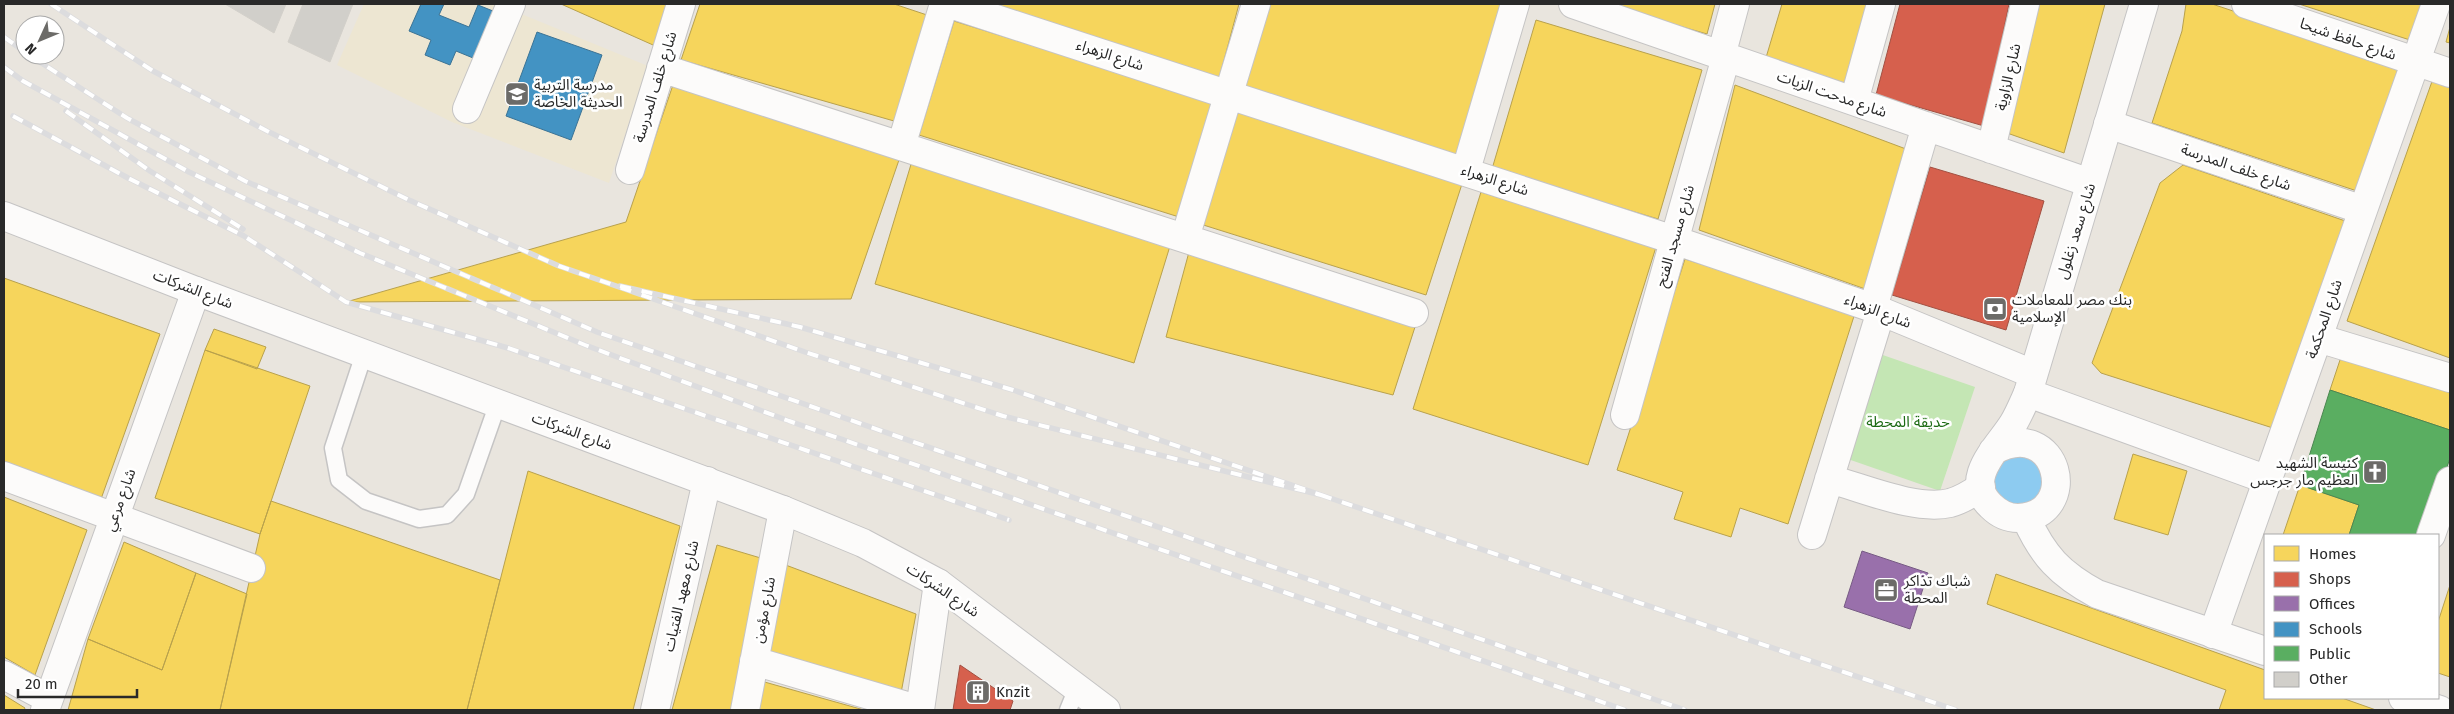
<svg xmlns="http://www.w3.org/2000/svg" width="2454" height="714" viewBox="0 0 2454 714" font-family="'Fira Sans','Noto Sans Arabic',sans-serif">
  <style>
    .education { fill: #ede6d2 }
    .green { fill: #c4e6b4 }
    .water { fill: #8dcbf0 }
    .homes { fill: #f6d55c; stroke: #b8a14d }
    .shops { fill: #d6604d; stroke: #a25042 }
    .offices { fill: #9970ab; stroke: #775b84 }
    .schools { fill: #4393c3; stroke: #3b7395 }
    .public { fill: #5aae61; stroke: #4b8650 }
    .building { fill: #d1cfca; stroke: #d3d0ca }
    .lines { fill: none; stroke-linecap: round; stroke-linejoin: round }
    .lane-casing { stroke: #c5c4c4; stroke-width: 19 }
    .street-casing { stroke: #c5c4c4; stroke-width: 30 }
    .secondary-casing { stroke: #c5c4c4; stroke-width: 30 }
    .lane { stroke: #fcfbfa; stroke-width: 16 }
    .street { stroke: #fcfbfa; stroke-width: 28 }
    .secondary { stroke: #fcfbfa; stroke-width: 28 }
    .rail-casing { stroke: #dcdcde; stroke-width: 5.5 }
    .rail { stroke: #fff; stroke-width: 4; stroke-dasharray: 11; stroke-linecap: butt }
    .labels { text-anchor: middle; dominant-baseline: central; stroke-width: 5; stroke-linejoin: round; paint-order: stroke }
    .street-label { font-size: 15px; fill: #292929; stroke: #fff }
    .poi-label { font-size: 15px; fill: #292929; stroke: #fff; text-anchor: start }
    .park-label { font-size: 15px; fill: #1d6b15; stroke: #fff }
  </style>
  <rect width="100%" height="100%" fill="#e9e5de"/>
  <path class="education" d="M364 4H497L648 66 609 183 452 122 337 65Z"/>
  <path class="green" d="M1877 353 1975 387 1940 491 1842 457Z"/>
  <path class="water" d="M2013 448 2049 467 2037 507 1996 504 1990 463Z"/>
  <path class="homes" d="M561 4H675L662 49Z
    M700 4H894L933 17 894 121 681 60Z
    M984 4H1239L1218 83Z
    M1266 4H1505L1462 160 1239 90Z
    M1603 4H1715L1707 34Z
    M1782 4H1872L1848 85 1765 61Z
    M2034 4H2105L2064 153 2007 133Z
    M2186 4H2212L2399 66 2357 191 2152 123 2182 31Z
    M2299 4H2427L2413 41Z
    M1536 20 1702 70 1658 219 1492 169Z
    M954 21 1214 102 1179 217 919 135Z
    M2450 27V43L2446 42Z
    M2435 73 2450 78V358L2347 321Z
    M674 82 900 157 851 299 346 302 626 222Z
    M1735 85 1906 149 1868 290 1699 230Z
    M1233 108 1462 184 1426 295 1197 223Z
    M912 161 1170 246 1134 363 875 284Z
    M2183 165 2354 224 2276 429 2101 373 2092 363 2160 183Z
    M1481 192 1656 247 1588 465 1413 409Z
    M1189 252 1415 327 1393 395 1166 337Z
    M1685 259 1855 313 1788 524 1740 508 1731 537 1674 519 1683 492 1617 470Z
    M4 278 160 334 101 499 4 464Z
    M214 329 266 347 257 369 205 350Z
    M205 350 310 386 260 534 155 498Z
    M2343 351 2450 385V430L2330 390Z
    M2133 454 2187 471 2168 535 2114 519Z
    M528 471 680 526 633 710H467Z
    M2300 485 2359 505 2349 535H2283Z
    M4 497 87 530 35 675 4 657Z
    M271 501 500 580 467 710H220L260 534Z
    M124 542 196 573 162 670 88 639Z
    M717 545 764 559 749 646 731 710H672Z
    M783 564 916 614 901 693 764 651Z
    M196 573 247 594 220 710H68L88 639 162 670Z
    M1996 574 2265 670V698H2342L2376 710H2219L2226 690 1987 604Z
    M2450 585V677L2438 673V622Z
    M761 681 864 710H756Z
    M4 695 25 708 24 710H4Z"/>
  <path class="shops" d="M1900 4H2009L1984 126 1876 95Z
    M1930 167 2044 201 2006 330 1892 295Z
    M960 665 1013 701 1010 710H953Z"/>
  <path class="offices" d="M1862 551 1928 573 1910 629 1844 607Z"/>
  <path class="schools" d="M421 4H444L439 15 469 27 478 5 498 13 478 60 456 51 450 65 425 55 431 40 409 31Z
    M537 32 602 55 571 140 506 116Z"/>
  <path class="public" d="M2330 390 2450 430V458L2425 535H2349L2359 505 2300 485Z"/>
  <path class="building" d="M225 4H286L274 33Z
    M303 4H353L330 62 288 42Z"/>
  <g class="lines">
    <defs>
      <path id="lane" d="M364 354 333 448 339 480 366 501 419 519 447 515 466 494 498 403
        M1068 710 1077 688"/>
      <path id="street" d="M950 4 1674 240 1873 308 2033 374
        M1573 4 2090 183
        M2246 4 2450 73
        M1721 56 1735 4
        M661 68 1414 313
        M1854 101 1881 4
        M467 109 511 4
        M2108 124 2363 210
        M901 146 944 4
        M1991 149 2025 4
        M630 170 681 4
        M1466 170 1515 4
        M1185 238 1256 4
        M1873 308 1926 126
        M2318 338 2450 378
        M2028 393 2268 480
        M1625 415 1726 57
        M4 476 251 568
        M1829 479C1864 488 1915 511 1950 503 1961 500 1971 494 1981 487
        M1812 535 1881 311
        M2431 535 2450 481
        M2213 634 2436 4
        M754 661 920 710
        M4 675 49 699
        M45 710 196 291
        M655 710 707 481
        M745 710 783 510
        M920 710 938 583"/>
      <path id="secondary" d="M4 216 196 291 783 510 863 543 938 583 1106 710
        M1993 451C2059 414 2082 516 2018 518 2008 518 1999 514 1991 506 1962 479 1998 448 2013 424 2019 414 2023 404 2028 393L2144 4
        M2026 518C2043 556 2060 574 2097 594L2265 651
        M2403 698 2440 710"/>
    </defs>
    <use href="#lane" class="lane-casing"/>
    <use href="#street" class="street-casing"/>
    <use href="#secondary" class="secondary-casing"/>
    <use href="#lane" class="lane"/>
    <use href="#street" class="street"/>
    <use href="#secondary" class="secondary"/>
    <defs>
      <path id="rail" d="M51 4 153 71 267 131 409 200 559 266 805 352 1003 416 1321 495 1013 390 800 327 620 286
        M4 37 25 52
        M29 55 127 118 245 181 597 332 1685 710
        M4 67 23 81 189 172 360 253 585 345 789 421 1625 710
        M66 111 150 171 243 229
        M13 116 128 178 244 236 346 302 508 348 1009 520
        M1321 495 1956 710"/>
    </defs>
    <use href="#rail" class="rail-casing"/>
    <use href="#rail" class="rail"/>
  </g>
  <defs>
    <symbol id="school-square" viewBox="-11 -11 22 22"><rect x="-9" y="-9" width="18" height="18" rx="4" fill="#6c6b68" stroke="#fff"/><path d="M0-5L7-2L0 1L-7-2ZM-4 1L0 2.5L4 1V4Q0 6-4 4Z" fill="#fff"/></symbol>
    <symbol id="bank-square" viewBox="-11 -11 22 22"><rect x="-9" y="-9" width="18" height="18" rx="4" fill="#6c6b68" stroke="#fff"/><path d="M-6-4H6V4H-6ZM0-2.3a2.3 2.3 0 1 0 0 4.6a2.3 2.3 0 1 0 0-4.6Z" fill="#fff"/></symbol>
    <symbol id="church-square" viewBox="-11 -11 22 22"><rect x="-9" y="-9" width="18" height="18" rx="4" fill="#6c6b68" stroke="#fff"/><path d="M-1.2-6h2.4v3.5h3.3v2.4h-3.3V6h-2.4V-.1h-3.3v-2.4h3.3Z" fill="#fff"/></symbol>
    <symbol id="office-square" viewBox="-11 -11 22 22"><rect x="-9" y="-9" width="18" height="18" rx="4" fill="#6c6b68" stroke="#fff"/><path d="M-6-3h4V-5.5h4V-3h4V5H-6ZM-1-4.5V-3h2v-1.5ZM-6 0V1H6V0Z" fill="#fff"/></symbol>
    <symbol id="building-square" viewBox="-11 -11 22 22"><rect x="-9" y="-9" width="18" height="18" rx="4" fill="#6c6b68" stroke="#fff"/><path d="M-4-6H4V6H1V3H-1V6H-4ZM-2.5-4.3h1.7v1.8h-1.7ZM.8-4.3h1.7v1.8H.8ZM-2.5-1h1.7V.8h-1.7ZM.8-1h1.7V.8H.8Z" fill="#fff"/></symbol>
  </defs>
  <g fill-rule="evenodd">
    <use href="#school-square" x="503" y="80" width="28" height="28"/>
    <use href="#bank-square" x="1981" y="295" width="28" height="28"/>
    <use href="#church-square" x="2361" y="458" width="28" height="28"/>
    <use href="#office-square" x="1872" y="576" width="28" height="28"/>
    <use href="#building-square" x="964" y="678" width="28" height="28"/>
  </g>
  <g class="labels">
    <g class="street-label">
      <text transform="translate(2348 39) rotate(19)">شارع حافظ شيحا</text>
      <text transform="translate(1110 55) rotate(18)">شارع الزهراء</text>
      <text transform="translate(2008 77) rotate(-77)">شارع الزاوية</text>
      <text transform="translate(655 87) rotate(-73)">شارع خلف المدرسة</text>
      <text transform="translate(1832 94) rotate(19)">شارع مدحت الزيات</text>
      <text transform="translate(2236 167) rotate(19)">شارع خلف المدرسة</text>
      <text transform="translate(1495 180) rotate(18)">شارع الزهراء</text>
      <text transform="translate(2076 231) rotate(-73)">شارع سعد زغلول</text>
      <text transform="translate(1675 236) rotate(-74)">شارع مسجد الفتح</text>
      <text transform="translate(193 289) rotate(21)">شارع الشركات</text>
      <text transform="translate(1878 311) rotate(21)">شارع الزهراء</text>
      <text transform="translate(2324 319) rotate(-71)">شارع المحكمة</text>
      <text transform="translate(572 431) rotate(20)">شارع الشركات</text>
      <text transform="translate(120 500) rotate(-70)">شارع مرعي</text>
      <text transform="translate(943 590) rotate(34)">شارع الشركات</text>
      <text transform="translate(681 596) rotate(-77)">شارع معهد الفتيات</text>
      <text transform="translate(764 610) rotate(-79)">شارع مؤمن</text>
    </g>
    <g class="poi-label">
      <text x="534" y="85">مدرسة التربية<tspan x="534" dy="17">الحديثة الخاصة</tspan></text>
      <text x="2012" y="300">بنك مصر للمعاملات<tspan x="2012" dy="17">الإسلامية</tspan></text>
      <text x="2358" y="463" text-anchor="end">كنيسة الشهيد<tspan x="2358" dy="17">العظيم مار جرجس</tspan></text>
      <text x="1904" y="581">شباك تذاكر<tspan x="1904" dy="17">المحطة</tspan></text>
      <text x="996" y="692">Knzit</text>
    </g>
    <g class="park-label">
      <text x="1908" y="422">حديقة المحطة</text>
    </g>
  </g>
  <rect width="2454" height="714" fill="none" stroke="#292929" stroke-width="10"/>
  <rect x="2264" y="534" width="175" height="165" fill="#ffffff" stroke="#a9a9a9"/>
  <rect x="2274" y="546" width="25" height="15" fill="#f6d55c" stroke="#a9a9a9"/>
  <text x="2309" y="559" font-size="15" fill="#292929">Homes</text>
  <rect x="2274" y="572" width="25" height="15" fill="#d6604d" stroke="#a9a9a9"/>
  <text x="2309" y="584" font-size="15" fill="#292929">Shops</text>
  <rect x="2274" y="596" width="25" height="15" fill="#9970ab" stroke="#a9a9a9"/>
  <text x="2309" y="609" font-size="15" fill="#292929">Offices</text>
  <rect x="2274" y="622" width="25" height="15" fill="#4393c3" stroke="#a9a9a9"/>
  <text x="2309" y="634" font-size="15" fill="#292929">Schools</text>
  <rect x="2274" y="646" width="25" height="15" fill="#5aae61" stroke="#a9a9a9"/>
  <text x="2309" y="659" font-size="15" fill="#292929">Public</text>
  <rect x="2274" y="672" width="25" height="15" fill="#d1cfca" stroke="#a9a9a9"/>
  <text x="2309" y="684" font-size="15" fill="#292929">Other</text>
  <g transform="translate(40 40) rotate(226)"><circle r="24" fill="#ffffff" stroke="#a9a9a9"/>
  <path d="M0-4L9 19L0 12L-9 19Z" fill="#6c6b68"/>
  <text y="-8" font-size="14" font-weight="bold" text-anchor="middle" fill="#292929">N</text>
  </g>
  <path d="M18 689v8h119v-8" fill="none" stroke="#292929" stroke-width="2.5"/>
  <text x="25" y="689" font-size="15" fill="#292929" stroke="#ffffff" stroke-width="4" paint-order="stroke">20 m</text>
</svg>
